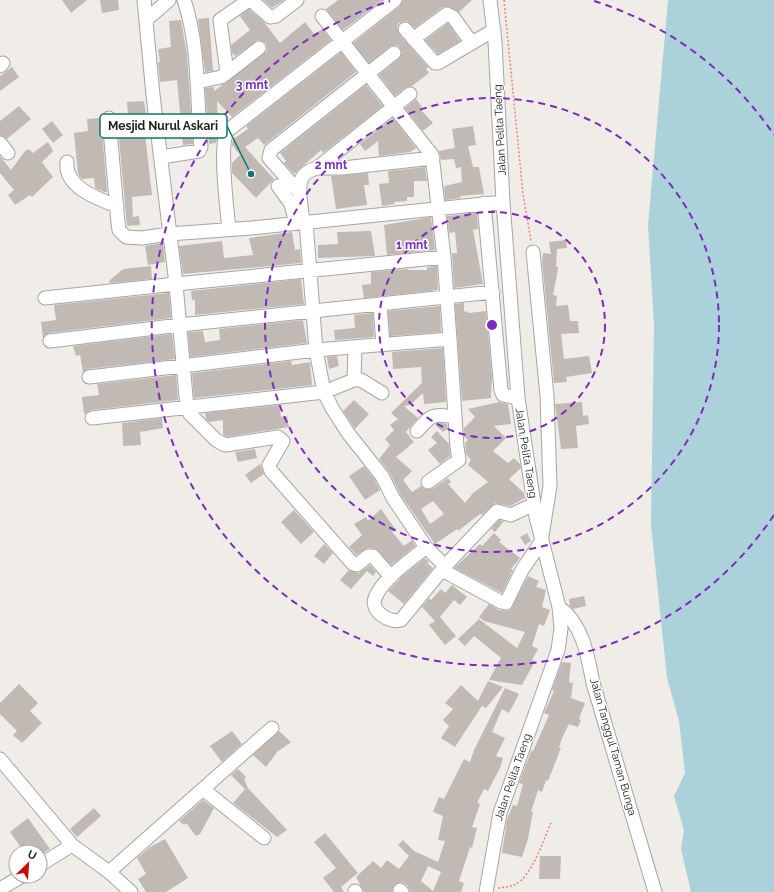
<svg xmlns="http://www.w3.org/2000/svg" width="774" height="892" viewBox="0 0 774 892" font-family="Raleway,sans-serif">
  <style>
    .water { fill: #abd2db }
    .building { fill: #c1b9b4; fill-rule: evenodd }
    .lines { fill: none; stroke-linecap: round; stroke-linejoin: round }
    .minor-casing { stroke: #a5a5a5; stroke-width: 15 }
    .path { stroke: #f38077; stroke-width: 1.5; stroke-dasharray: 2 2; stroke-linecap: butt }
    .minor { stroke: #fff; stroke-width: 13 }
    .ring { fill: none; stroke: #7b2cbf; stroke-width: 2; stroke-dasharray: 7 5 }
    .labels { text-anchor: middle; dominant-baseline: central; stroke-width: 3; stroke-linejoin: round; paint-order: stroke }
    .street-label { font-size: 11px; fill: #212121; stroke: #fff }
    .centre { fill: #7b2cbf; stroke: #fff; stroke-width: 2 }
    .ring-label { font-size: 12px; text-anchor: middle; font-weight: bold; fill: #7b2cbf; stroke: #fff; stroke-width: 3; stroke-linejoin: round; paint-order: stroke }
    .leader { fill: none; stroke: #0f766e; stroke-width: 1.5 }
    .callout-dot { fill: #0f766e; stroke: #fff; stroke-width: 1.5 }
    .callout { fill: #fff; stroke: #0f766e; stroke-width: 1.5 }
    .callout-label { font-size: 12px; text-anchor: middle; font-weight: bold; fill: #212121 }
  </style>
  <rect width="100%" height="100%" fill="#f0ede8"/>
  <path class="water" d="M668 0H774V892H691L681 849 684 830 674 796 685 773 679 721 667 678 651 525 654 324 648 225Z"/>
  <path class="building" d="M62 0H87L71 13Z
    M100 0H118L119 10 102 13Z
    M263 0H284L272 8Z
    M338 0H382L343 30 326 9Z
    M403 0H472L459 12 450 7H443L415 28 407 21 399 23 397 27 399 34 428 67 426 69 429 73 412 86 405 88 395 96 379 75 399 59 402 52 400 48 397 45 389 47 369 63 353 43 400 6Z
    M249 9 264 22 280 43 305 22 314 34 322 29 331 40 232 117 217 101 218 132 216 143 209 144 205 88 214 87V91L267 51 266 43 258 40 235 56 232 53 231 45 250 30 240 16Z
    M209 18 213 71 205 72 198 19Z
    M181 20 187 55 193 144 183 145 177 80 160 82 158 62H160L158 49 171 47 169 21Z
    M448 23 460 41 438 54 425 40Z
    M341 52 356 72 264 145 258 138 245 147 274 179 256 198 232 173V163L240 155 232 145 233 139 248 129 246 126Z
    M12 67 19 77 0 91V76Z
    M366 85 383 106 323 153 321 150 294 174 284 163 286 161 280 153Z
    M416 99 422 107 420 109 433 123 423 131 405 108Z
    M144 101 149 133 145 134 152 195 132 197 133 217 139 216 140 225 127 226 117 116 128 115 127 102Z
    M19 106 31 119 7 139 0 135V121Z
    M101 118 107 192H104L95 188 94 178 82 179 78 174 74 133 88 131 87 119Z
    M393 118 416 148 410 152 379 156 378 141 365 151 360 144Z
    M52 121 63 135 53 143 42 129Z
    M473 126 476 145 468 146 473 167H479L484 194 460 196 461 198 445 200 444 186 462 182 461 167 456 168 454 159 441 160 439 151 455 148 452 129Z
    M48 142 53 151 42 162 53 177 32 197 30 195 15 205 8 195 14 190 0 173V156L11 170 25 151 29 149 33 153Z
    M425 167 427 181H414V197H407V201L394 202 395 204 382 206 379 184 389 183 388 171Z
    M368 173 369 185H364L367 205 336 209 331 176Z
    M477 213 478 229 473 230 483 284 454 288 452 253H457L455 232 449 233 447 216Z
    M431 217 435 250 387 255 384 225Z
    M371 231 375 256 318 258V245L338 244 337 232Z
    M292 232 295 250 300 249 301 263 183 274 179 246 222 241 224 258 253 255 249 238Z
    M566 240 567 248 557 249 556 267H558L557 275 553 295 557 296 556 306 568 305 570 321H578L579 333 561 334 564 359 589 356 592 373 566 377 567 382 554 383 542 261 543 253 551 254 549 242Z
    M163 243 165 262 148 265 145 246Z
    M151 266 152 279 110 283 109 281 123 269Z
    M437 266 438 290 364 298 362 285 371 284V272L408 269V270H427V267Z
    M301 279 304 304 195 315V300H192L191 291Z
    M169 293 171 318 49 333 43 338 41 322 56 320 54 305Z
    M464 303V312L467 311 468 313 486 311 492 376 491 398 462 401 455 304Z
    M440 306 441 332 390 336 388 311Z
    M373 313 374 337 335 340 334 330 355 328 354 315Z
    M303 320 307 343 190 357 188 332 203 331 205 342 220 340 219 329Z
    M172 334 175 359 88 369 83 372 80 355 76 356 73 346Z
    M443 348 446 402 424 404 423 393 410 405 404 406 418 418 406 432 414 442 396 457 412 471 403 480 412 492 421 486 425 489H432L448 478 451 482 448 484 465 503 473 493 488 482 468 465 471 460 466 454 465 443 468 440 464 437V428L475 417 468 409 499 402 508 404 511 424 494 426 506 438 493 451 508 463 514 458 520 464 521 468 509 479 524 493 525 498 510 506 495 503 482 515 480 514 458 531 457 529 435 544 400 494 389 472 379 459 390 445 385 439 394 430 390 425 398 419 391 413 422 383 421 367 393 369 392 352ZM433 501 444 514 430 524 421 509Z
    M337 356 339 366 329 369 327 357Z
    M291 361 292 365 310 362 312 385 194 398 192 373Z
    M176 375 178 400 91 410 84 414 82 397 99 395 97 384Z
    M354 400 369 414 355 429 343 411Z
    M582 402 583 416 588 415 589 424 576 426 578 448 561 449 555 404Z
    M279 405 281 417 287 416 289 427 226 437 223 435V420L209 422 206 419 205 413Z
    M162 418 163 428 140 432 141 445 123 446 122 423Z
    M441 423 447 424 448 428 443 432 435 425Z
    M437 431 449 444 450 456 440 464 428 450 437 443 431 437Z
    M255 449 257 458 238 462 235 452Z
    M260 464 264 474 251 483 245 475Z
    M364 466 375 480 380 490 365 500 349 476Z
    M381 509 396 530 392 532 404 546 412 540 415 546 391 565 376 549 368 548 356 555 349 547 362 535 354 524 366 517 368 521Z
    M294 510 314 532 301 544 281 522Z
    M499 520 504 521 495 532 491 529Z
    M494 533 501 540 499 542 520 558 511 569 513 570 502 593 454 568 480 544 482 546Z
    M527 533 531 541 525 545 520 537Z
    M324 544 333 553 324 564 314 556Z
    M425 558 429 562 427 563 433 568 404 604 388 591 403 576Z
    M370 565 376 572 373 576 367 571 351 589 340 580 349 570 359 573Z
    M528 576 539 581 536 587 546 590 542 607 550 610 544 626 539 624 532 646 538 649 532 660 535 661 522 685 489 680 501 658 474 636 465 646 458 639 479 619 517 648 525 632 484 621 479 617 489 604 499 610 508 611 511 609Z
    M452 585 467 597 460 605 454 600 440 617 456 636 445 645 429 625 435 621 422 607 429 598 431 600 441 589 445 593Z
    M584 596 586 606 573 609 570 606 569 599Z
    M562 662 571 663 569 682 573 683 571 698 585 703 579 719 581 720 578 727 569 724 562 738 559 748H561L548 781 546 780 542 792 538 790 531 812H533L528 839 522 857 502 853 507 819 513 805 517 806 523 784 519 783 531 751H533L549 715 544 713 554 691 552 690Z
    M488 681 503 687 486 708 482 706 455 747 441 738 449 726 443 720 453 709 445 703 461 685 478 701Z
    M19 684 38 703 30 711 42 723 22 743 13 735 17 731 0 714V703Z
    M505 688 519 694 509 713 502 709 492 732 505 738 496 756 503 758 500 768 488 791 484 789 477 803 480 804 472 827 477 828 472 848 470 847 459 881 464 883 461 892H410L408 886 402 882 394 885 392 892H364L356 877 373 861 381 868 387 860 399 869 409 856 398 845 403 840 414 851 438 862 445 841 438 840 443 816 433 812 439 797 444 799 464 759 470 762 474 750ZM428 866 441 872 433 891 421 881Z
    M232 731 242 744 222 762 210 746Z
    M279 731 291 742 277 752 266 767 253 755Z
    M238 769 246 777 244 779 248 788 287 830 277 837 233 803 245 789 231 775Z
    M203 800 214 808 200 834 196 836 186 823 184 825 179 821Z
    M94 808 101 816 77 837 70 829Z
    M28 818 50 849 40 855V852H24L10 832Z
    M325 833 358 873 341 887 344 892H334L323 878 336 868 314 842Z
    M165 839 188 878 166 892H146L138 879 146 874 137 858 150 847Z
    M540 856H561L560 879H539Z"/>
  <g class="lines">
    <defs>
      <path id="minor" d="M251 0 270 17 276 16 297 0
        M322 16 432 155 444 257 450 339 316 350 324 392 332 408 348 433 382 476 393 498 426 547 445 566
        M147 19 169 0
        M405 29 435 63H438L494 30
        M413 39 447 14 453 17 471 42
        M0 66 3 63
        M227 73 259 48
        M197 82 221 77 227 73 220 20 249 0
        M109 118 118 223 119 230 126 237 142 238 169 234 251 228 503 202
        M0 143 8 153
        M161 157 199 151 201 147C196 98 200 47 184 0
        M67 162C64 187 98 199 117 206
        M317 168H343L433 158
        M278 186 291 204 296 223
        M300 193 269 158 271 150 394 53
        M484 203 501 390 503 395 518 398
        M303 222C302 212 297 186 302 178 305 172 311 170 317 168L410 94
        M229 229C227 209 219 147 227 131L395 0
        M45 298 176 284 153 95 144 0
        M380 305 383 345
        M50 341 180 325 493 292
        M89 377 316 350 306 222
        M354 380H361L382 393
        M92 418 324 392 354 380 355 347
        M417 431C431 415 433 413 454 417
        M428 482 459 460 457 447 450 339
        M426 547C409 562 384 577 375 598 370 611 390 624 401 620L445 566 497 511 511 515 534 504
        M442 570 501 602 506 603 522 570 541 542 550 486 547 396 533 252
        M391 577 373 556H368L357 565 353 564 271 471 269 465 283 441 278 437 225 445 216 440 190 414 187 408 176 284 444 257
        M559 607C583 624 588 657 593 683L655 892
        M0 759 72 845 109 872 131 892
        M204 790 264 838
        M40 865 72 845
        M109 872 272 728
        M0 889 22 876
        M400 890 402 892
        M355 891 356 892
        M486 892 500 813 558 650 561 628 559 607 536 517 518 398 503 202 495 42 490 0"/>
    </defs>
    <use href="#minor" class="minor-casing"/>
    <path class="path" d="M504 0 523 194 531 241
      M498 888C504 887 511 887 516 884 532 876 544 838 551 823"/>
    <use href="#minor" class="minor"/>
  </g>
  <g class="ring">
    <circle cx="492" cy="325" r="113"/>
    <circle cx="492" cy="325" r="227"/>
    <path d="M774 515A340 340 0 1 1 390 1M594 1A340 340 0 0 1 774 135"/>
  </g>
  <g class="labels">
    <g class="street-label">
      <text transform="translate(500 130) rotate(-93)">Jalan Pelita Taeng</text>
      <text transform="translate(526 453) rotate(81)">Jalan Pelita Taeng</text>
      <text transform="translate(613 747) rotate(74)">Jalan Tanggul Taman Bunga</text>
      <text transform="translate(513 777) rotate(-71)">Jalan Pelita Taeng</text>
    </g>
  </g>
  <circle cx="492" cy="325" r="6" class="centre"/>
  <g class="ring-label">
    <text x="252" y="89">3 mnt</text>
    <text x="331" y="169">2 mnt</text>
    <text x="412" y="249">1 mnt</text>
  </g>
  <path class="leader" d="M251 174L227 126"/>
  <circle class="callout-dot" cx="251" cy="174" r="4"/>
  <rect class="callout" x="100" y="114" width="127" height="24" rx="4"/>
  <g class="callout-label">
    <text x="163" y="130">Mesjid Nurul Askari</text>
  </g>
  <g transform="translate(28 864) rotate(25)"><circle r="19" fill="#ffffff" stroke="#a6a6a6"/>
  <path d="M0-3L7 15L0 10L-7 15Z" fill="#c60b10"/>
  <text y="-6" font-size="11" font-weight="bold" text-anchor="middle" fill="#212121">U</text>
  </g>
</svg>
